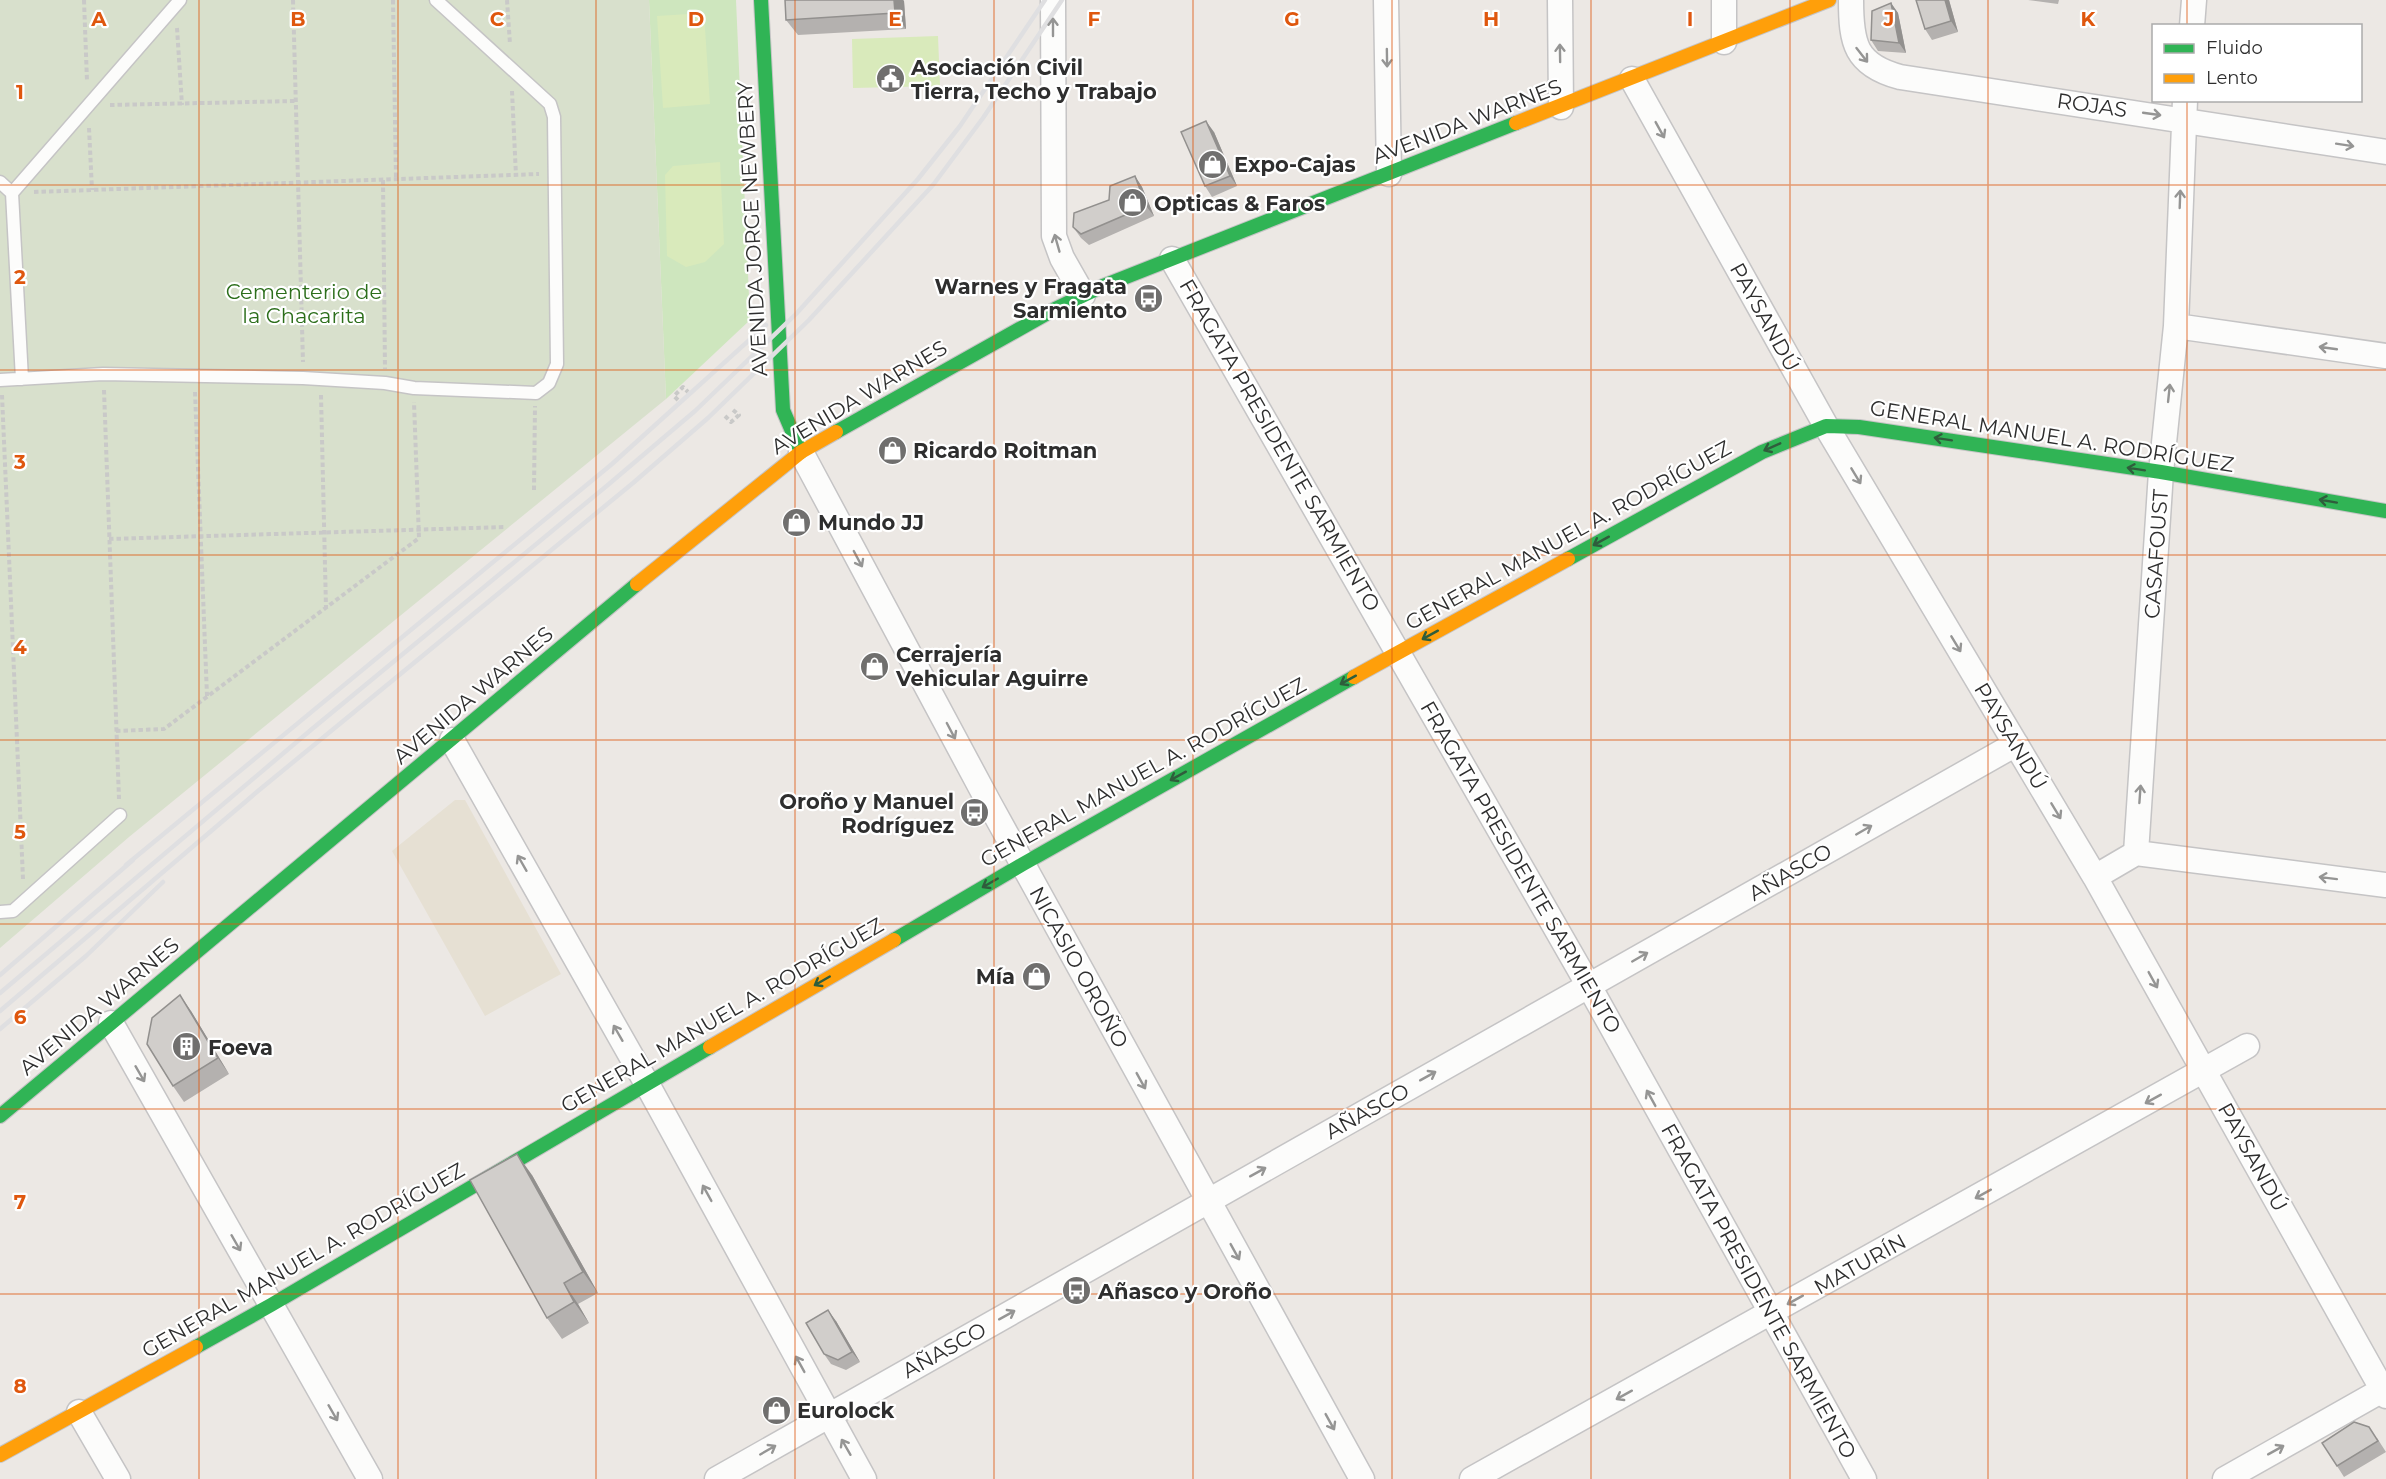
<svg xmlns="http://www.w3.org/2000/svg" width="2386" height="1479" viewBox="0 0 2386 1479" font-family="Montserrat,sans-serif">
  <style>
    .education { fill: #e6e0d3 }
    .green { fill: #cee6be }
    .cemetery { fill: #d8e0cc }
    .pitch { fill: #d9eabb }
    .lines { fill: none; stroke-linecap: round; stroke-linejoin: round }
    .lane-casing { stroke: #c5c4c5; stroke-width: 15 }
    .street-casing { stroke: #c5c4c5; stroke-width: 27 }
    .fast-casing { stroke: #c5c4c5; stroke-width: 16 }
    .slow-casing { stroke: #c5c4c5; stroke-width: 16 }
    .path { stroke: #c9c9c8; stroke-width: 4; stroke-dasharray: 4.5 3; stroke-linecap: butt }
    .lane { stroke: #fcfcfb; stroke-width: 12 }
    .street { stroke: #fcfcfb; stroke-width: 24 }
    .fast { stroke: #30b455; stroke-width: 14 }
    .slow { stroke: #ff9f0a; stroke-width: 14 }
    .rail { stroke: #dfdfe1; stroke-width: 4.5 }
    .wall { fill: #b4b1af }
    .shaded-wall { fill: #92908e }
    .building { fill: #d1cecb; stroke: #92908e; stroke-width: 1.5 }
    .oneway { stroke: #959594 }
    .oneway2 { stroke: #2f5d3c }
    .grid { fill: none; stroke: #df570e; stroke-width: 1.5; stroke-opacity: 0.55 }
    .labels { text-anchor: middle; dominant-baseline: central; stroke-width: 4.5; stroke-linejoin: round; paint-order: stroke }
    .poi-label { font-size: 21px; font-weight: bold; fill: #2e2e2e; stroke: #fff; text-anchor: start }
    .street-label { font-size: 21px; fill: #2e2e2e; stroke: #fff }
    .park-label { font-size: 21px; fill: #2c6e1b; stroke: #fff }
    .grid-label { font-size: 20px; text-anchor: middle; font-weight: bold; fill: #df570e; stroke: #fff; stroke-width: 4.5; stroke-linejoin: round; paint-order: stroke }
  </style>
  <rect width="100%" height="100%" fill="#ece8e4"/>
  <path class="education" d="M455 800H465L561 974 485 1016 392 851Z"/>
  <path class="green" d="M649 0H736L750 320 666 399Z"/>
  <path class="cemetery" d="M0 0H649L666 399 129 837 0 948Z"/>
  <path class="pitch" d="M704 13 710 104 663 108 657 16Z
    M938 36 940 86 853 88 852 39Z
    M720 162 724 244 705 262 686 267 667 256 665 175 673 166Z"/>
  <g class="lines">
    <defs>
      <path id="lane" d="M0 182 12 193
        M22 379 12 193 180 0
        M0 380 103 374 303 378 385 383 414 388 536 393 549 383 557 364 554 117 550 104 436 0
        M0 912 13 911 120 815"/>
      <path id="street" d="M1053 0 1054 236 1062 258 1083 295
        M1386 0 1389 174
        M1560 0 1561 107
        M1724 0V42
        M1851 0C1851 43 1855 65 1900 77L2386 152
        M2192 26 2194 0
        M1632 79 1826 426 2095 877 2386 1396
        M1172 259 1589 986 1864 1479
        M2176 326 2386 356
        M801 452 989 803 1362 1479
        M452 740 647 1084 864 1479
        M2136 853 2161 472 2176 326 2185 100
        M2136 853 2386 885
        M2095 877 2136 853
        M111 1023 370 1479
        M79 1412 118 1479
        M717 1479 2016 744
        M1472 1479 2247 1046
        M2225 1479 2386 1388"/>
      <path id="fast" d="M761 0 783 410 801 452
        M836 432 1055 309 1103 286 1516 123
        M1568 559 1762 452 1826 426 1859 427 2161 472 2386 511
        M894 940 1023 864 1354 677
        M0 1116 637 584
        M196 1347 271 1305 710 1047"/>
      <path id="slow" d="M1516 123 1829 0
        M637 584 801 452 836 432
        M1354 677 1568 559
        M710 1047 894 940
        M0 1455 196 1347"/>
    </defs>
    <use href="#lane" class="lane-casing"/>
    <use href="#street" class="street-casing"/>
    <use href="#fast" class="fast-casing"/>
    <use href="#slow" class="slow-casing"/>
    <path class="path" d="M84 0 87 81
      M293 0 303 362
      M393 0 396 180
      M507 0 510 44
      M177 28 182 105
      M512 91 516 176
      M110 105 295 101
      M89 128 92 190
      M383 180 385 369
      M34 192 539 174
      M104 390 119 799
      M195 392 207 696
      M2 395 23 879
      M321 395 326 608
      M678 400 674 396 683 387 688 392
      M725 416 731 422 739 415 733 410
      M534 490 535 406
      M109 539 506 527
      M116 731 164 729 419 538 414 402"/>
    <use href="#lane" class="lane"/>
    <use href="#street" class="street"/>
    <use href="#fast" class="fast"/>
    <use href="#slow" class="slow"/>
    <path class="rail" d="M126 865 612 464 766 325
      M0 975 133 860
      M0 993 312 729 609 484 695 411 796 314 918 179 960 126 1045 0
      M0 1011 258 791 633 483 708 418 809 320 933 185 983 118 1062 0
      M0 1029 86 956 163 882"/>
  </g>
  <path class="wall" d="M785 0H903L904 1 906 29 798 35 786 20Z
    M1916 0H1949L1958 32 1932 40 1925 29Z
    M2028 0H2059L2058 4Z
    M1891 3 1898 13 1906 53 1878 51 1871 40Z
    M1214 132 1237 186 1212 197 1205 186Z
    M1135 176 1142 187 1154 216 1089 245 1081 238 1073 227 1109 200Z
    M191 1011 229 1074 184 1102 173 1086Z
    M532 1175 598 1293 578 1304 589 1323 562 1339 547 1318Z
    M836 1321 860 1362 846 1370 831 1364 824 1354Z
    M2377 1438 2386 1452 2344 1477 2337 1466Z"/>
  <path class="shaded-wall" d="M894 0H903L904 1 906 29 895 13Z
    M1945 0H1949L1958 32 1951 21Z
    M1891 3 1898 13 1906 53 1899 43Z
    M1206 121 1214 132 1237 186 1230 176Z
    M1135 176 1142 187 1154 216 1146 206Z
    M180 995 191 1011 229 1074 218 1058Z
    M517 1154 532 1175 598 1293 583 1272Z
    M564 1283 578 1304 589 1323 574 1302Z
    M828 1310 836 1321 860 1362 852 1352Z"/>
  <path class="building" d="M785 0H894L895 13 786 20Z
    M1916 0H1945L1951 21 1925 29Z
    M1891 3 1899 43 1871 40 1872 11Z
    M1206 121 1230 176 1205 186 1181 132Z
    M1135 176 1146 206 1081 234 1073 227 1074 213 1109 200 1110 186Z
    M180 995 218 1058 173 1086 147 1044 152 1018Z
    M517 1154 583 1272 564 1283 574 1302 547 1318 470 1180Z
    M828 1310 852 1352 838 1360 824 1354 806 1323Z
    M2354 1422 2369 1427 2378 1441 2337 1466 2322 1443Z"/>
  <defs><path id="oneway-shaft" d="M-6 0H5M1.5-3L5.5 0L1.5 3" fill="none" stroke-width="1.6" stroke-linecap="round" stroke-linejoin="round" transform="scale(1.5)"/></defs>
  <g class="oneway">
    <use href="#oneway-shaft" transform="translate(1053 27) rotate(-90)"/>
    <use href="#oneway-shaft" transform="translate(1560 53) rotate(-91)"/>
    <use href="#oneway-shaft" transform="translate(1862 55) rotate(52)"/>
    <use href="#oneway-shaft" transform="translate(1387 58) rotate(89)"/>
    <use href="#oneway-shaft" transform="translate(2152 114) rotate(8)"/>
    <use href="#oneway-shaft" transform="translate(1660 130) rotate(61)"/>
    <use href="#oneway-shaft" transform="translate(2345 145) rotate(9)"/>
    <use href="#oneway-shaft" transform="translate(2180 199) rotate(-88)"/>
    <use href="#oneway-shaft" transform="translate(1057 243) rotate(-106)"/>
    <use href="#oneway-shaft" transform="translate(2328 348) rotate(-172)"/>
    <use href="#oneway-shaft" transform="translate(2169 393) rotate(-84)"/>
    <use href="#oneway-shaft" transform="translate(1856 476) rotate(59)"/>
    <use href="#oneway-shaft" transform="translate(858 559) rotate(62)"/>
    <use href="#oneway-shaft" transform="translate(1956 644) rotate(59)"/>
    <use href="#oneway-shaft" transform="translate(951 731) rotate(62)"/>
    <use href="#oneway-shaft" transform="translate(2140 794) rotate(-86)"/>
    <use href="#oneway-shaft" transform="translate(2056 811) rotate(59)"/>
    <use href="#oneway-shaft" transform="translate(1864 830) rotate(-30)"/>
    <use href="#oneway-shaft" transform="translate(522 863) rotate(-120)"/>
    <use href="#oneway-shaft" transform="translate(2328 878) rotate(-173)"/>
    <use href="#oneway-shaft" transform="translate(1640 957) rotate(-30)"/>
    <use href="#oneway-shaft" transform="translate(2153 980) rotate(61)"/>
    <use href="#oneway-shaft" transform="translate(618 1033) rotate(-120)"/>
    <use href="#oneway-shaft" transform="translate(140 1074) rotate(60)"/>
    <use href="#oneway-shaft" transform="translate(1428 1076) rotate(-29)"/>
    <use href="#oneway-shaft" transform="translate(1141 1081) rotate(61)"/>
    <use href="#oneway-shaft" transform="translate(1651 1098) rotate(-119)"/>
    <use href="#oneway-shaft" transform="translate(2153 1099) rotate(151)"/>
    <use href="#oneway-shaft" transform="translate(1258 1172) rotate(-29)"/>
    <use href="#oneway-shaft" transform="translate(707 1193) rotate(-119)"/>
    <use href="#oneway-shaft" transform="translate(1983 1194) rotate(151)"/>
    <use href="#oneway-shaft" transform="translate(236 1243) rotate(60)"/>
    <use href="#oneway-shaft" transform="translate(1235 1252) rotate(61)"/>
    <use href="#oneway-shaft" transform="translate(1795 1300) rotate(151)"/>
    <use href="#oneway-shaft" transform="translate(1007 1315) rotate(-29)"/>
    <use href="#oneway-shaft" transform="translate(800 1364) rotate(-119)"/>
    <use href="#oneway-shaft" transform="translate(1624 1395) rotate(151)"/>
    <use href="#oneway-shaft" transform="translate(333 1413) rotate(60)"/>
    <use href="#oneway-shaft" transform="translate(1330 1422) rotate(61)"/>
    <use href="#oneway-shaft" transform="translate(846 1447) rotate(-120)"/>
    <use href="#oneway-shaft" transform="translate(768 1450) rotate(-30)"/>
    <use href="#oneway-shaft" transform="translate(2276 1450) rotate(-29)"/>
  </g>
  <g class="oneway2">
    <use href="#oneway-shaft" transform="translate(1943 439) rotate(-171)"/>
    <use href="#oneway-shaft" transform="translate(1772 447) rotate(156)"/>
    <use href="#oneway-shaft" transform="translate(2136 469) rotate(-171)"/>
    <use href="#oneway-shaft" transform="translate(2328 501) rotate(-170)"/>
    <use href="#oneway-shaft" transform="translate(1601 541) rotate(151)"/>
    <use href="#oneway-shaft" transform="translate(1430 635) rotate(151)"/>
    <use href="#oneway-shaft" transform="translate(1348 680) rotate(151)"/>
    <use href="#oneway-shaft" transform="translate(1178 776) rotate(151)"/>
    <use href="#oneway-shaft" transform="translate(990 883) rotate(150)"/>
    <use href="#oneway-shaft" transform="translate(822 981) rotate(150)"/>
  </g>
  <path class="grid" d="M199 0V1479M398 0V1479M596 0V1479M795 0V1479M994 0V1479M1193 0V1479M1392 0V1479M1591 0V1479M1790 0V1479M1988 0V1479M2187 0V26M2187 100V1479M0 185H2386M0 370H2386M0 555H2386M0 740H2386M0 924H2386M0 1109H2386M0 1294H2386"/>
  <defs>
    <symbol id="civic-disc" viewBox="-11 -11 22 22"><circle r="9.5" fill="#706f6e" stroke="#fff"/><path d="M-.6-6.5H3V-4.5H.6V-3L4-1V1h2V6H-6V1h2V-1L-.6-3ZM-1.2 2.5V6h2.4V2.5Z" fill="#fff"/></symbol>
    <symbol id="shop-disc" viewBox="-11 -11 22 22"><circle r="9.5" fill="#706f6e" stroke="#fff"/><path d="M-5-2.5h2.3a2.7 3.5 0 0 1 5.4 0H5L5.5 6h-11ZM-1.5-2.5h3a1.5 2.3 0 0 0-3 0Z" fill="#fff"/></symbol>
    <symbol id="bus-disc" viewBox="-11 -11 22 22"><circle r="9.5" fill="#706f6e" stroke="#fff"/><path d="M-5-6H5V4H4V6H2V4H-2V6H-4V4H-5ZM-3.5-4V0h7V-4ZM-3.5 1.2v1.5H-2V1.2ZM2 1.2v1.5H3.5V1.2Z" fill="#fff"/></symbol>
    <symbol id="building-disc" viewBox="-11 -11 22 22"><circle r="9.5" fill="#706f6e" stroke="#fff"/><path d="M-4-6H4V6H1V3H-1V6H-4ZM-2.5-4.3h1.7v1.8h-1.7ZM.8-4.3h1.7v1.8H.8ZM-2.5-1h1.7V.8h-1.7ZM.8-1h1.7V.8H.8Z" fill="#fff"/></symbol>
  </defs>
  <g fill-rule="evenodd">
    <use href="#civic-disc" x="874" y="62" width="33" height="33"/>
    <use href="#shop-disc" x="1196" y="148" width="33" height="33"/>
    <use href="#shop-disc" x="1116" y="186" width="33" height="33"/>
    <use href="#bus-disc" x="1132" y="282" width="33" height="33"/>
    <use href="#shop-disc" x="876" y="434" width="33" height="33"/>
    <use href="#shop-disc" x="780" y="506" width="33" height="33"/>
    <use href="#shop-disc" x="858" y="650" width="33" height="33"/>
    <use href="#bus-disc" x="958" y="796" width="33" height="33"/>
    <use href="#shop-disc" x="1020" y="960" width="33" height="33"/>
    <use href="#building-disc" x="170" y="1030" width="33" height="33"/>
    <use href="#bus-disc" x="1060" y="1274" width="33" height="33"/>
    <use href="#shop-disc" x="760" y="1394" width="33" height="33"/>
  </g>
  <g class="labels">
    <g class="poi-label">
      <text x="911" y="67">Asociación Civil<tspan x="911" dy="24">Tierra, Techo y Trabajo</tspan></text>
      <text x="1234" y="164">Expo-Cajas</text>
      <text x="1154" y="203">Opticas &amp; Faros</text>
      <text x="1127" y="286" text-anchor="end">Warnes y Fragata<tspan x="1127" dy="24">Sarmiento</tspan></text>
      <text x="913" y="450">Ricardo Roitman</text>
      <text x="818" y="522">Mundo JJ</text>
      <text x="896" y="654">Cerrajería<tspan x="896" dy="24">Vehicular Aguirre</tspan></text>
      <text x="954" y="801" text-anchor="end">Oroño y Manuel<tspan x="954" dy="24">Rodríguez</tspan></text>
      <text x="1015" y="976" text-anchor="end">Mía</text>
      <text x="208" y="1047">Foeva</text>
      <text x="1098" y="1291">Añasco y Oroño</text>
      <text x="797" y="1410">Eurolock</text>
    </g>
    <g class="street-label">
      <text transform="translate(2092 105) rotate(8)">ROJAS</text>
      <text transform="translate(1467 121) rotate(-21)">AVENIDA WARNES</text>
      <text transform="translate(752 229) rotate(-93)">AVENIDA JORGE NEWBERY</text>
      <text transform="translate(1765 317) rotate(61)">PAYSANDÚ</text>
      <text transform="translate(859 397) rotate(-31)">AVENIDA WARNES</text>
      <text transform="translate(2052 436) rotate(9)">GENERAL MANUEL A. RODRÍGUEZ</text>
      <text transform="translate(1280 445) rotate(60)">FRAGATA PRESIDENTE SARMIENTO</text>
      <text transform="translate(1568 535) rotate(-29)">GENERAL MANUEL A. RODRÍGUEZ</text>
      <text transform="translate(2156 554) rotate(-86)">CASAFOUST</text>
      <text transform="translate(473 695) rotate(-40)">AVENIDA WARNES</text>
      <text transform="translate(2011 736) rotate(59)">PAYSANDÚ</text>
      <text transform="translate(1143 772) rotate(-29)">GENERAL MANUEL A. RODRÍGUEZ</text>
      <text transform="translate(1521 867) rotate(60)">FRAGATA PRESIDENTE SARMIENTO</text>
      <text transform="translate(1790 872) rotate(-30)">AÑASCO</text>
      <text transform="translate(1079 967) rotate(61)">NICASIO OROÑO</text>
      <text transform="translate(99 1006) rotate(-40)">AVENIDA WARNES</text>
      <text transform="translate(722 1015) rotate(-30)">GENERAL MANUEL A. RODRÍGUEZ</text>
      <text transform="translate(1367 1111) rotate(-29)">AÑASCO</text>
      <text transform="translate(2253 1157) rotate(61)">PAYSANDÚ</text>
      <text transform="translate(303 1260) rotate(-30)">GENERAL MANUEL A. RODRÍGUEZ</text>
      <text transform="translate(1860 1264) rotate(-29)">MATURÍN</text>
      <text transform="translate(1759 1291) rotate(61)">FRAGATA PRESIDENTE SARMIENTO</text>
      <text transform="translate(944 1350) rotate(-29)">AÑASCO</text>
    </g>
    <g class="park-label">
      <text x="304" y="291">Cementerio de<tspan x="304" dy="24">la Chacarita</tspan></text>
    </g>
  </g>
  <g class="grid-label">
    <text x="99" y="26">A</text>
    <text x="298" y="26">B</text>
    <text x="497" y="26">C</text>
    <text x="696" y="26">D</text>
    <text x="895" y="26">E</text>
    <text x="1094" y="26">F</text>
    <text x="1292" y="26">G</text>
    <text x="1491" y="26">H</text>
    <text x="1690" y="26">I</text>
    <text x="1889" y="26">J</text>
    <text x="2088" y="26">K</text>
    <text x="20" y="99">1</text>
    <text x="20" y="284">2</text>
    <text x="20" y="469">3</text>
    <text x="20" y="654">4</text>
    <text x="20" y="839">5</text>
    <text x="20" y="1024">6</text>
    <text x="20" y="1209">7</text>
    <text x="20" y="1393">8</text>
  </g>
  <rect x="2152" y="24" width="210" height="78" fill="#ffffff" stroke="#ababab" stroke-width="1.5"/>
  <rect x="2164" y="44" width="30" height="9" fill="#30b455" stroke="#ababab" stroke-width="1.5"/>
  <text x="2206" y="54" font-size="18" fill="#2e2e2e">Fluido</text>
  <rect x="2164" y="74" width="30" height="9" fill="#ff9f0a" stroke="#ababab" stroke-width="1.5"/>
  <text x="2206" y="84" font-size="18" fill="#2e2e2e">Lento</text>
</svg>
